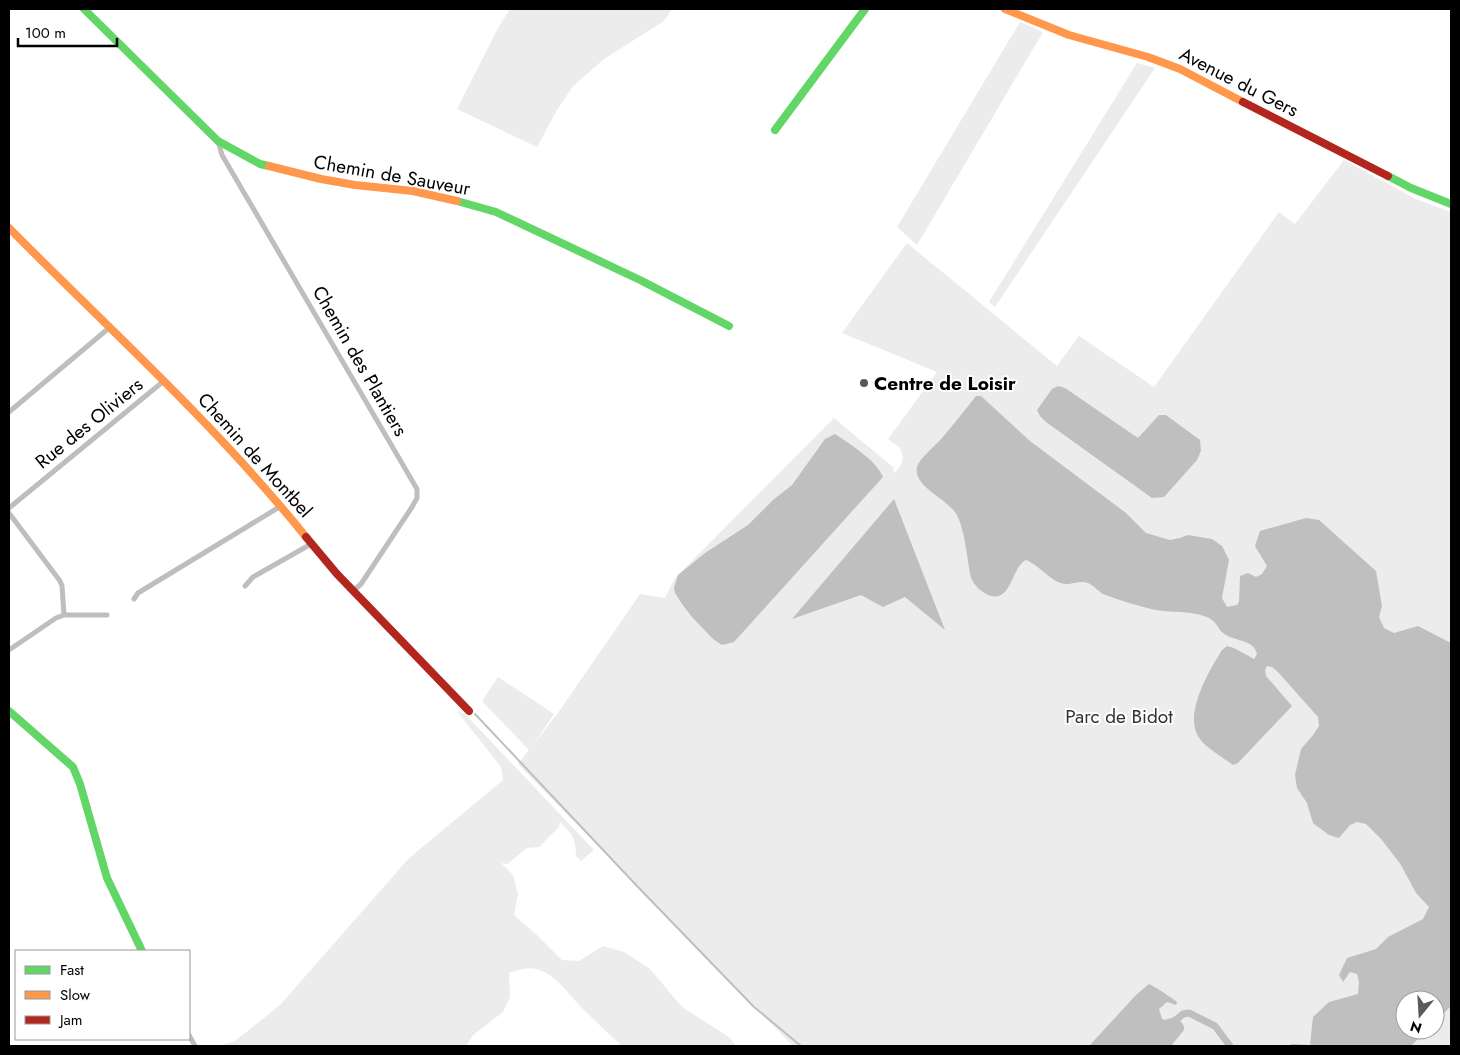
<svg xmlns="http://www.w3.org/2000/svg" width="1460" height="1055" viewBox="0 0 1460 1055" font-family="Jost,sans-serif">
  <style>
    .green { fill: #ececec; fill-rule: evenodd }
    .water { fill: #bfbfbf }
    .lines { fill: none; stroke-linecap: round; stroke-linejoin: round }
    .stream { stroke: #bfbfbf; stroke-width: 2 }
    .canal { stroke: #bfbfbf; stroke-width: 7 }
    .street { stroke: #bebebe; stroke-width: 5 }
    .fast { stroke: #63d668; stroke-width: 8 }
    .slow { stroke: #ff974d; stroke-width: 8 }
    .jam { stroke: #b3261e; stroke-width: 8 }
    .poi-dot { fill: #595959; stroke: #fff; stroke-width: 2 }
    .labels { text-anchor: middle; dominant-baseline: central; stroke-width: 4; stroke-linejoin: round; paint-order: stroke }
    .street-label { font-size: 19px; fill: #000; stroke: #fff }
    .poi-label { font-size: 19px; font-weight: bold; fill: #000; stroke: #fff; text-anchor: start }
    .park-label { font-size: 19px; fill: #333; stroke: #fff }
  </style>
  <rect width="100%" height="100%" fill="#fff"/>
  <path class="green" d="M510 9H672L664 21 604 59 573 86 557 110 537 147 457 109 498 28Z
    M1020 22 1043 32 917 245 897 227Z
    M1137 63 1155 68 995 307 989 302Z
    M1344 160 1416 199 1451 212V1046H793L518 764 529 750 482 701 498 677 554 714 533 745 560 710 640 594 665 598 675 578 834 418 893 467 894 473C903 465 905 459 900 448L888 439 937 372 842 333 907 243 1057 366 1079 336 1154 387 1279 212 1295 224ZM1405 1000H1435V1030H1405Z
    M457 711 465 714 594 850 581 861 576 856C576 839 572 834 560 822L559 827 539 847 527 848 507 864 501 863 513 875 518 894 514 915 538 936 562 960 579 961 603 946 624 952 650 969 682 1007 729 1037 736 1046H622C610 1035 597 1023 585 1011 570 997 557 974 536 969 527 967 518 970 509 973L510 997 503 1012 473 1035 466 1046H220L235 1041 280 1005 409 858 503 780 501 767Z"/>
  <path class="water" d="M1058 386 1065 388 1138 438 1159 415H1166L1200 440 1201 451 1197 460 1164 497 1152 498 1046 422 1040 416 1037 410 1052 389Z
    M976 396H981L1030 441 1126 513 1146 533 1170 540 1180 538 1188 535 1212 539 1222 546 1229 560 1222 598 1227 607 1237 605 1239 602 1240 576 1248 573 1256 577 1262 574 1267 566 1255 546 1260 531 1306 518 1319 520 1376 571 1382 606 1379 617 1384 628 1394 633 1418 626 1451 643V1006L1435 1022V1000H1405V1030H1427L1411 1046H1285L1293 1044 1310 1045 1313 1017 1329 1002 1358 994 1359 982 1357 974 1350 972 1343 982 1339 975 1347 958 1376 949 1388 937 1423 919 1429 907 1416 893 1401 865 1382 840 1366 824 1357 822 1350 825 1339 838 1329 835 1313 823 1307 803 1297 788 1295 775 1301 749 1313 735 1319 726 1318 717 1278 672 1272 667 1267 666 1265 670 1266 676 1292 706 1238 763 1233 765C1224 758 1205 747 1200 739 1182 716 1209 671 1222 650L1227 646 1234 648 1254 659 1257 654C1254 640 1236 641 1226 635 1216 629 1219 621 1204 616 1187 610 1168 613 1151 609 1135 605 1118 600 1103 594 1098 591 1093 585 1088 583 1080 580 1072 585 1065 584 1052 583 1039 565 1026 560 1011 567 1012 604 988 595 980 591 975 586 971 578 967 560 965 526 955 512 945 498 913 486 917 467 919 459 936 445 942 438 954 424 965 410 976 396Z
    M835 434C850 444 876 460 883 477L734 642 722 645 713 639 692 617 682 604 675 593 674 588 678 575 705 553 748 525 773 500 792 485 825 439Z
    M894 499 945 630 905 597 883 607 861 595 792 619Z
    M1149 984C1159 989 1169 996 1177 1002L1176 1005 1167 1002 1159 1009 1162 1019 1165 1020 1174 1017C1179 1020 1185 1023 1184 1030L1171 1046H1089L1136 995Z"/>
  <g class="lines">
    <path class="stream" d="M475 714 637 886 754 1007 801 1046"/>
    <path class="canal" d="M1177 1019 1183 1014 1189 1013 1215 1026 1230 1046"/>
    <path class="street" d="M218 141 222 155 417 489V498L412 507 361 584 353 591
      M9 412 109 328
      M9 508 165 380
      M9 513 60 581 62 586 64 615 56 618 9 650
      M245 586 253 577 311 544
      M134 599 138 593 281 506
      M64 615H107
      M189 1035 195 1046"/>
    <path class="fast" d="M84 9 218 141 260 164 269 166
      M775 130 865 9
      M1388 176 1411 188 1451 204
      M457 201 496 212 640 280 729 326
      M9 711 73 767 80 784 107 878 142 951"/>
    <path class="slow" d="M1005 9 1069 35 1148 57 1180 69 1243 102
      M269 166 321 179 355 185 413 191 457 201
      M9 228C110 330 216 425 306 537"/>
    <path class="jam" d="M1243 102 1388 176
      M306 537 337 574 469 711"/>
  </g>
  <circle class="poi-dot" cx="864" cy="383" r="5"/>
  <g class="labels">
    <g class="street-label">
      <text transform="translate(1239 82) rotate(27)">Avenue du Gers</text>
      <text transform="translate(392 175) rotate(10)">Chemin de Sauveur</text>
      <text transform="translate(360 361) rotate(60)">Chemin des Plantiers</text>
      <text transform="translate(89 423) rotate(-39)">Rue des Oliviers</text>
      <text transform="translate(255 455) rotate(48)">Chemin de Montbel</text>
    </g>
    <g class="poi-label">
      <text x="874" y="383">Centre de Loisir</text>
    </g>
    <g class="park-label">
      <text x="1119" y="716">Parc de Bidot</text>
    </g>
  </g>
  <rect width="1460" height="1055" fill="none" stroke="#000000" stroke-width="20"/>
  <rect x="15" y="950" width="175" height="90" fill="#ffffff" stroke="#999999"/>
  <rect x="25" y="966" width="25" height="8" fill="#63d668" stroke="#999999"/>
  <text x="60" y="975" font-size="15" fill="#000000">Fast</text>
  <rect x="25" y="991" width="25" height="8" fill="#ff974d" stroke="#999999"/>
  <text x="60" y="1000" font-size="15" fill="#000000">Slow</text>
  <rect x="25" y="1016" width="25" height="8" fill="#b3261e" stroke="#999999"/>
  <text x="60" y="1025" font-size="15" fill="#000000">Jam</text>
  <g transform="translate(1420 1015) rotate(198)"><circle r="24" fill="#ffffff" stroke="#999999"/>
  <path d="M0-4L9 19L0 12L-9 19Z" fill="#595959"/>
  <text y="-8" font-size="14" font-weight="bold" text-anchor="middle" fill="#000000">N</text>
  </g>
  <path d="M18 38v8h99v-8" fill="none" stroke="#000000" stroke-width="2.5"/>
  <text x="25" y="38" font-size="15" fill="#000000" stroke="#ffffff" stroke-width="4" paint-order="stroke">100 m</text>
</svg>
